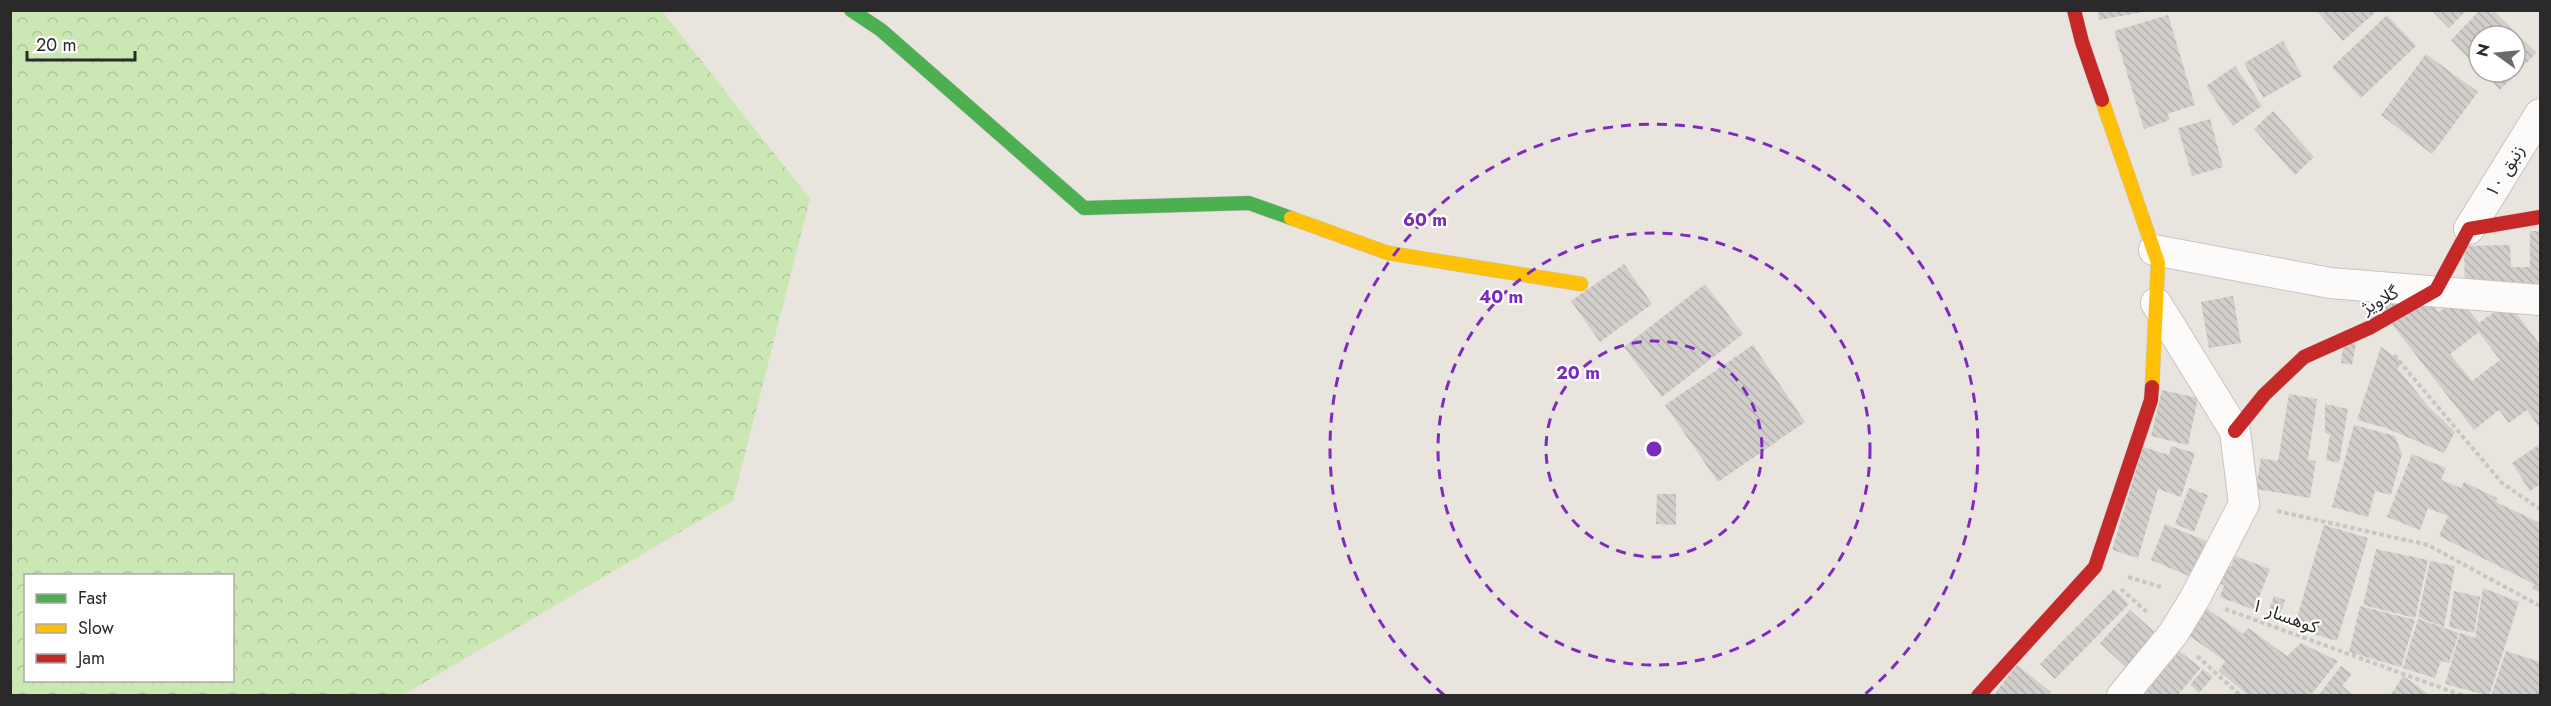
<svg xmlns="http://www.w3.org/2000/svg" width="2551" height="706" viewBox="0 0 2551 706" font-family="Jost,'Noto Sans Arabic',sans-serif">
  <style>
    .forest { fill: url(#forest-crowns); fill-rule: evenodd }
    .building { fill: url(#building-back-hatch); fill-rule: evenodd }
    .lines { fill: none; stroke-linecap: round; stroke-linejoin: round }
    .street-casing { stroke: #c6c4c5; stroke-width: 32 }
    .fast-casing { stroke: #c6c4c5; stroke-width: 15 }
    .slow-casing { stroke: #c6c4c5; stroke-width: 15 }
    .jam-casing { stroke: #c6c4c5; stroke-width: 15 }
    .path { stroke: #c8c7c6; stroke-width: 4; stroke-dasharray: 4.5 3; stroke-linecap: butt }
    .street { stroke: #fcfbfa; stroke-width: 30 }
    .fast { stroke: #4caf50; stroke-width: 14 }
    .slow { stroke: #ffc107; stroke-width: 14 }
    .jam { stroke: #c62828; stroke-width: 14 }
    .ring { fill: none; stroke: #7b2cbf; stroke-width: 3; stroke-dasharray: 10 8 }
    .labels { text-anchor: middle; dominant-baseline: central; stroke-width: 4.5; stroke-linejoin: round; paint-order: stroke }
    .street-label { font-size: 18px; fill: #2a2a2a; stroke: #fff }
    .centre { fill: #7b2cbf; stroke: #fff; stroke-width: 3 }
    .ring-label { font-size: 18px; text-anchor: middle; font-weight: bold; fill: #7b2cbf; stroke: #fff; stroke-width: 4.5; stroke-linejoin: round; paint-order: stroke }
  </style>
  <defs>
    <pattern id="forest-crowns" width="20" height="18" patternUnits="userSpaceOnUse" patternTransform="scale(1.5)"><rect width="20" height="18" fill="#cbe7b4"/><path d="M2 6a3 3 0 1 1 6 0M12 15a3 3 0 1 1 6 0" fill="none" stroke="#aec69b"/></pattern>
    <pattern id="building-back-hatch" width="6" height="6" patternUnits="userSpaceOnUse" patternTransform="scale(1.5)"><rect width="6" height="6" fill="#d2ceca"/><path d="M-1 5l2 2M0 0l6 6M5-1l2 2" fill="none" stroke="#b4b1ae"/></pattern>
  </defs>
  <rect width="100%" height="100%" fill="#eae4de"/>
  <path class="forest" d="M10 11H662L810 199 733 501 403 695H11ZM26 576H232V680H26Z"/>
  <path class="building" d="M2097 10H2143V12L2099 20Z
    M2316 10H2378L2343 41Z
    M2431 10H2467L2449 28Z
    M2480 10H2493L2536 53 2500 90 2482 72H2515V36H2479V69L2451 40Z
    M2168 15 2195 105 2167 114 2170 120 2144 129 2114 31Z
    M2387 15 2416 46 2361 98 2332 67Z
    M2283 41 2302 76 2263 98 2244 63Z
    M2426 54 2478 92 2432 154 2381 115Z
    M2235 66 2262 106 2233 126 2206 86Z
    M2273 111 2314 157 2295 175 2254 129Z
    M2210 119 2223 167 2192 176 2178 128Z
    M2530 231H2540V287L2465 289 2464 246 2510 245 2511 267H2530Z
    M1624 264 1652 304 1600 342 1571 301Z
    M2415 283 2439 312 2459 297 2479 323 2508 302 2540 345V428L2527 410 2509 423 2499 410 2474 430 2381 310ZM2479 332 2500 360 2472 381 2450 354Z
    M1705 284 1743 334 1662 397 1624 347Z
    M2233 296 2241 343 2209 348 2201 302Z
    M2344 342 2356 344 2352 365 2341 363Z
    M1753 345 1805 422 1718 482 1665 405Z
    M2381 347 2401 361 2398 369 2428 406 2455 432 2444 453 2386 428 2357 420Z
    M2162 390 2198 398 2188 445 2151 436Z
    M2289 394 2317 399 2308 460 2316 461 2310 498 2256 489 2261 458 2278 461Z
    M2325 404 2348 409 2339 463 2326 460 2330 435 2325 433Z
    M2354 425 2395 436 2402 454 2391 495 2375 491 2368 517 2332 507Z
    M2540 444V484L2530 491 2512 463Z
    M2171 446 2195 453 2181 497 2158 489 2138 558 2112 550 2143 447 2169 455Z
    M2412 454 2446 468 2441 480 2461 488 2464 482 2497 498 2496 502 2540 523V593L2532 588 2534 584 2439 536 2448 516 2428 508 2420 530 2387 517Z
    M2189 488 2208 495 2194 532 2175 524Z
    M1657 494H1676V525L1656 524Z
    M2165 524 2206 541 2191 577 2151 560Z
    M2324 525 2368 538 2337 641 2294 628Z
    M2376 549 2428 560 2415 618 2363 605Z
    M2235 556 2270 569 2254 610 2220 597 2224 585 2215 582 2223 564 2231 567Z
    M2430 561 2455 566 2444 627 2418 617Z
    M2483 588 2519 602 2489 696 2445 684 2460 633 2475 638Z
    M2114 589 2129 604 2055 679 2040 664Z
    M2454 591 2480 597 2474 633 2449 627Z
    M2274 596 2285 600 2277 622 2266 618Z
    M2199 603 2243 634 2248 628 2287 656 2301 643 2338 661 2310 696H2249L2219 671 2225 661 2181 630Z
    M2360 606 2415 620 2401 667 2349 652Z
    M2130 610 2160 637 2130 671 2100 643Z
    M2418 619 2459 633 2449 663 2441 661 2435 678 2403 668Z
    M2174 647 2201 668 2177 696H2137Z
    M2506 651 2540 662V696H2491Z
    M2017 665 2051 692 2049 696H1993Z
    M2341 666 2352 674 2342 686 2354 696H2318Z
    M2203 669 2213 677 2199 693 2190 685Z
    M2403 676 2431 696H2390Z"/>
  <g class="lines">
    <defs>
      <path id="street" d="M2469 229 2540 114
        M2154 250 2330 283 2540 300
        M2122 696 2173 634 2195 598 2244 504 2235 431 2156 303"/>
      <path id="fast" d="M851 10 881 30 1084 208 1249 203 1291 218"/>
      <path id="slow" d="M2102 100 2158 263 2152 387
        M1291 218 1388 253 1581 284"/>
      <path id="jam" d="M2074 10 2082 42 2102 100
        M2235 431 2264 395 2304 357 2371 327 2436 290 2469 229 2540 217
        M1978 696 2095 567 2151 400 2152 387"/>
    </defs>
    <use href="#street" class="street-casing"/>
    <use href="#fast" class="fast-casing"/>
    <use href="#slow" class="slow-casing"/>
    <use href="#jam" class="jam-casing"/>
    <path class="path" d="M2394 355 2502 483 2540 509
      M2277 511 2428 545 2540 606
      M2128 577 2161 587
      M2121 589 2147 612
      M2225 609 2464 696
      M2197 656 2241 696"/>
    <use href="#street" class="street"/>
    <use href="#fast" class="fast"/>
    <use href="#slow" class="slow"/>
    <use href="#jam" class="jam"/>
  </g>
  <g class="ring">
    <circle cx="1654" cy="449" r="108"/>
    <circle cx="1654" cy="449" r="216"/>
    <path d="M1444 695A324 324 0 1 1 1864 695"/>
  </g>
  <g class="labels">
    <g class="street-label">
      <text transform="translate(2505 171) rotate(-58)">زنبق ۱۰</text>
      <text transform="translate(2380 300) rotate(-29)">گلاویژ</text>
      <text transform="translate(2285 616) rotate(20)">کوهسار ۱</text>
    </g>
  </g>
  <circle cx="1654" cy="449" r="9" class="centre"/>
  <g class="ring-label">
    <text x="1425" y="226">60 m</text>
    <text x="1501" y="303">40 m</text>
    <text x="1578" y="379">20 m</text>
  </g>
  <rect width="2551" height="706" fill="none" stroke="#2a2a2a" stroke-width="24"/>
  <rect x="24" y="574" width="210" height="108" fill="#ffffff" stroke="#aaaaaa" stroke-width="1.5"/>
  <rect x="36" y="594" width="30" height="9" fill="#4caf50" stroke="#aaaaaa" stroke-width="1.5"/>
  <text x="78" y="604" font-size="18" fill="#2a2a2a">Fast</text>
  <rect x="36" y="624" width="30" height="9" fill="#ffc107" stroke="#aaaaaa" stroke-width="1.5"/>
  <text x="78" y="634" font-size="18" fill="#2a2a2a">Slow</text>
  <rect x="36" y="654" width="30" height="9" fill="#c62828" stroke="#aaaaaa" stroke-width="1.5"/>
  <text x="78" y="664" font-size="18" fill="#2a2a2a">Jam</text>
  <g transform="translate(2497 54) rotate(285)"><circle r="28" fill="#ffffff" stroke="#aaaaaa" stroke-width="1.5"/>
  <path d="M0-4.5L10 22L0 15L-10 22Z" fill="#6d6b69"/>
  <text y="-9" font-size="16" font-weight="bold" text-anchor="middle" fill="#2a2a2a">N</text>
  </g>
  <path d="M27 51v9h108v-9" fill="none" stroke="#2a2a2a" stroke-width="3"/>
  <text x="36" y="51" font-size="18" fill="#2a2a2a" stroke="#ffffff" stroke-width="4.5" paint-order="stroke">20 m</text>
</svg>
